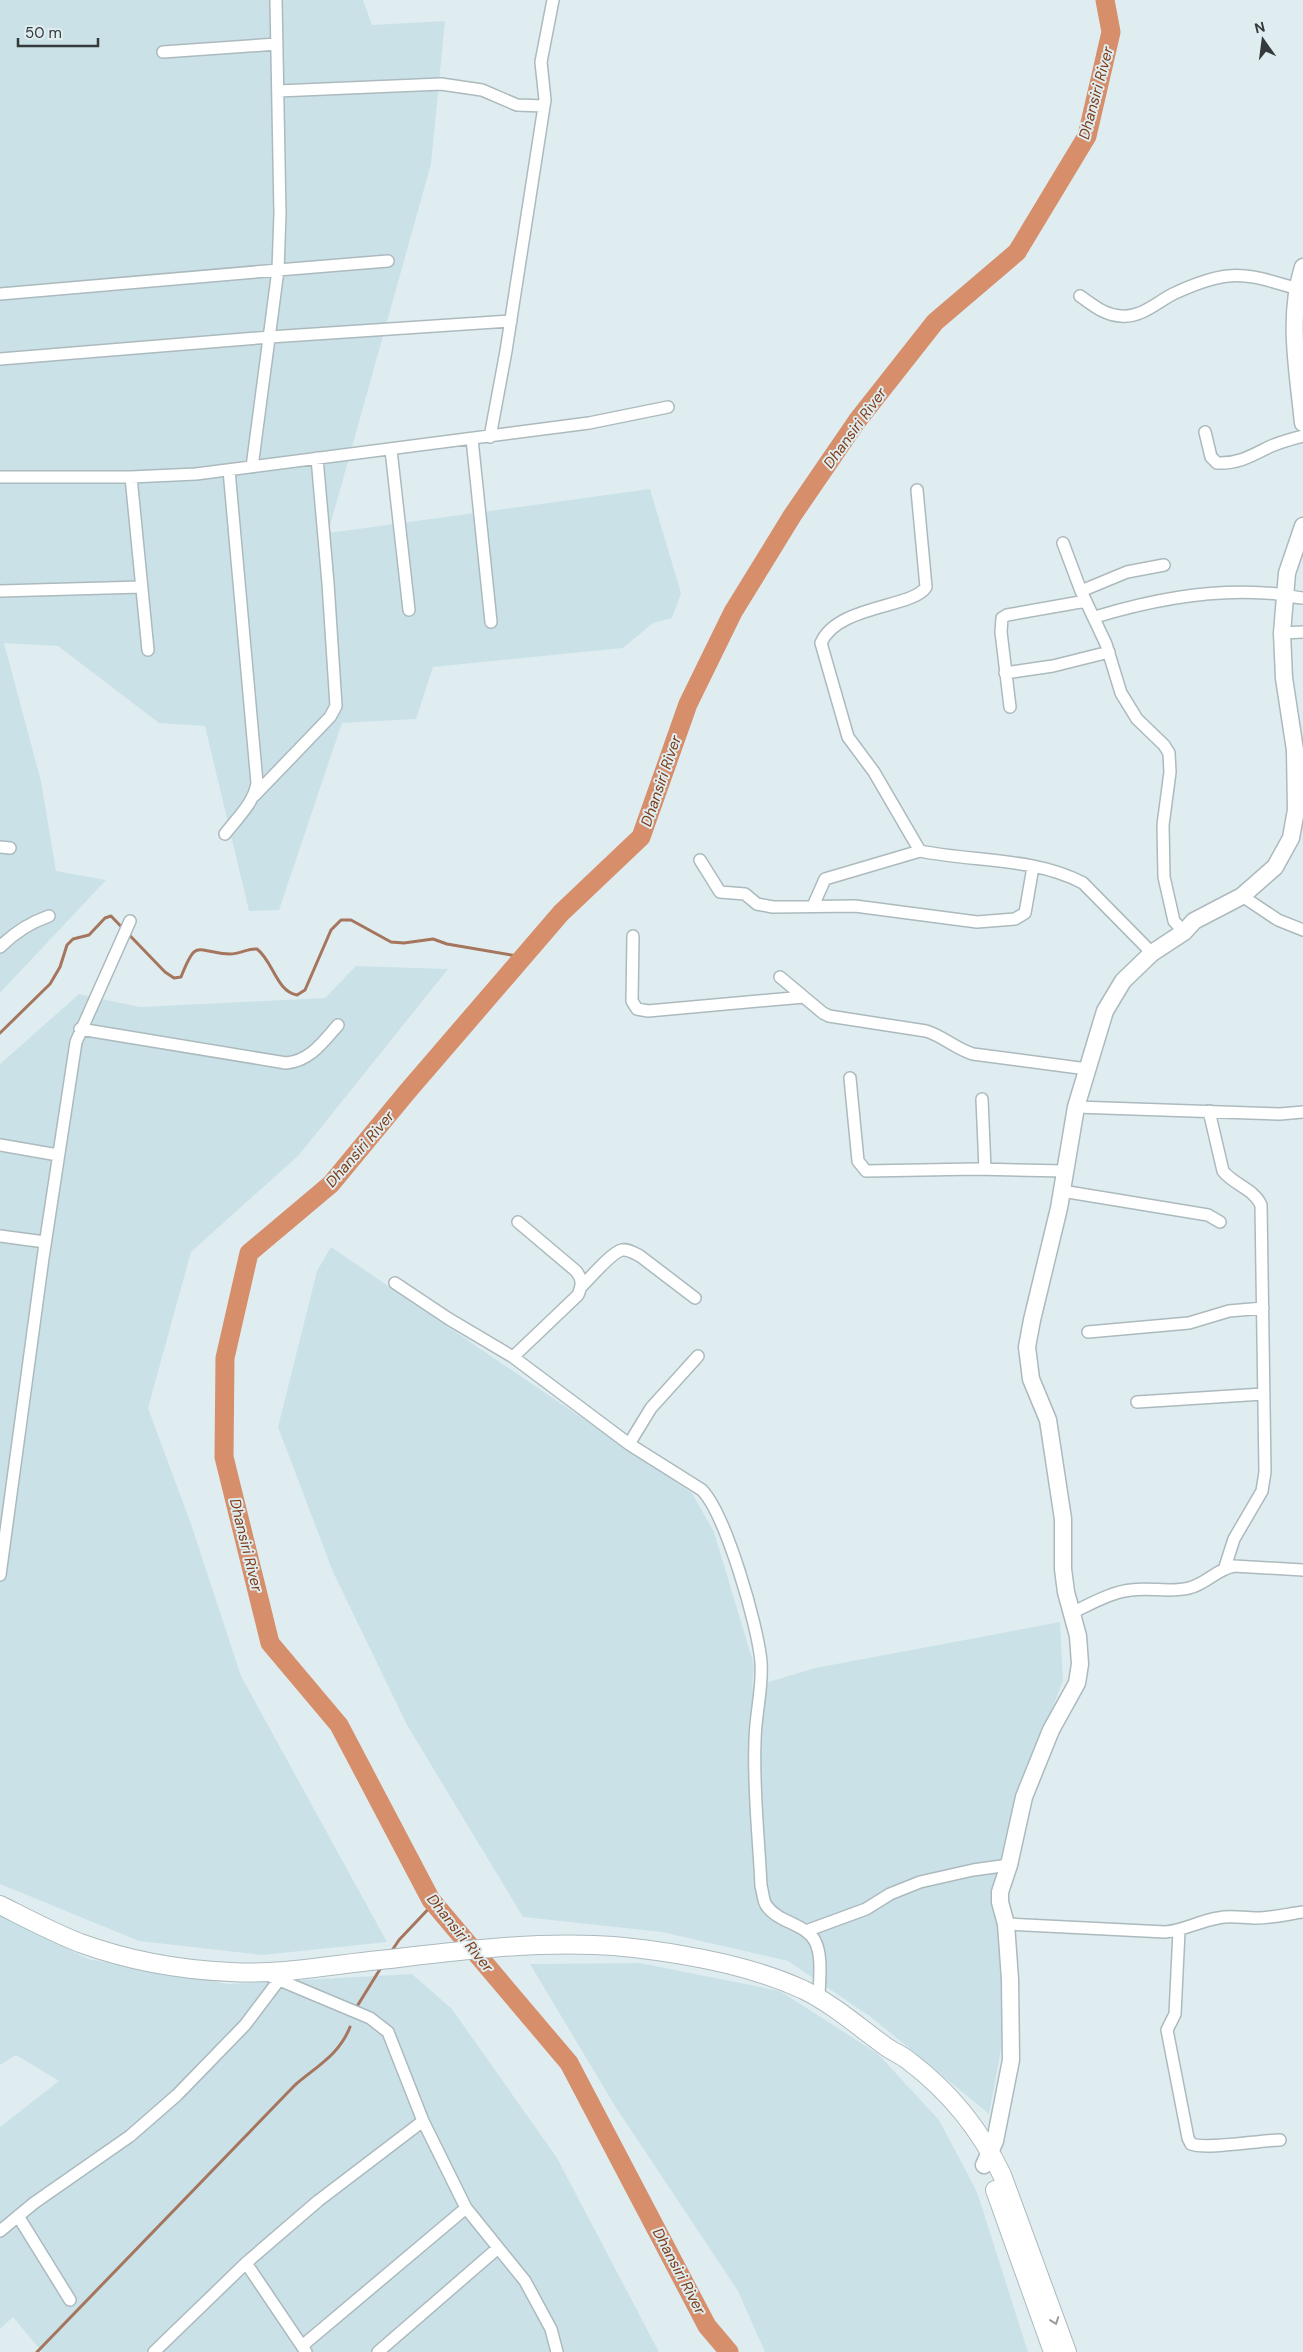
<svg xmlns="http://www.w3.org/2000/svg" width="1303" height="2352" viewBox="0 0 1303 2352" font-family="'DM Sans',sans-serif">
  <style>
    .built { fill: #cae2e7 }
    .lines { fill: none; stroke-linecap: round; stroke-linejoin: round }
    .stream { stroke: #a5755d; stroke-width: 3 }
    .river { stroke: #d68e6b; stroke-width: 19 }
    .street-casing { stroke: #acbabe; stroke-width: 14 }
    .secondary-casing { stroke: #acbabe; stroke-width: 19 }
    .primary-casing { stroke: #acbabe; stroke-width: 20 }
    .street { stroke: #fff; stroke-width: 11 }
    .secondary { stroke: #fff; stroke-width: 16 }
    .primary { stroke: #fff; stroke-width: 18 }
    .oneway { stroke: #9a9c9d }
    .labels { text-anchor: middle; dominant-baseline: central; stroke-width: 4; stroke-linejoin: round; paint-order: stroke }
    .water-label { font-size: 15px; font-style: italic; fill: #7e3c17; stroke: #dfedf1 }
  </style>
  <rect width="100%" height="100%" fill="#dfedf1"/>
  <path class="built" d="M0 0H363L372 25 445 21 431 164 328 533 650 489 681 593 672 618 653 623 623 648 433 667 416 719 342 723 279 910 249 911 205 726 159 723 58 646 4 643 41 781 56 871 106 880 0 993Z
    M356 966 448 969 299 1155 191 1252 148 1408 191 1524 241 1676 387 1942 262 1955 139 1941 0 1884V1064L79 994 140 1007 325 998Z
    M331 1247 692 1493 714 1532 754 1665 752 1687 815 1668 1060 1622 1063 1680 1020 1794 995 1891 1005 2027 989 2114 871 2017 788 1961 662 1932 523 1917 407 1725 333 1572 278 1427 317 1271Z
    M0 1915 88 1959 228 1984 412 1974 452 2009 557 2158 659 2352H42L13 2317 0 2329V2127L59 2081 16 2055 0 2065Z
    M640 1963 780 1991 878 2054 939 2120 977 2192 1028 2352H765L738 2291 615 2106 530 1964Z"/>
  <g class="lines">
    <path class="stream" d="M0 1033 50 984 60 967 67 945 73 939 89 935 105 918 111 916 165 972 174 978 181 977C197 936 196 953 230 954 240 954 248 948 257 949 273 961 276 991 297 995L305 990 331 930 341 920H351L391 942 404 943 433 939 447 944 523 957
      M391 1952 399 1940 434 1903
      M356 2008 382 1966
      M37 2352 295 2085C317 2066 339 2055 350 2027"/>
    <path class="river" d="M729 2352 707 2326 569 2063 431 1900 339 1725 270 1643 224 1457 225 1358 249 1253 331 1184 407 1092 561 913 641 837 688 704 733 612 792 516 857 421 935 322 1017 252 1087 136 1111 32 1105 0"/>
    <defs>
      <path id="street" d="M276 0 280 214 278 270 388 261
        M163 52 277 44
        M278 91 441 84 482 90 517 105 544 106
        M0 294 278 270 252 467
        M1080 296C1093 305 1104 315 1121 316 1141 318 1157 302 1173 294 1190 286 1210 278 1228 276 1251 273 1275 283 1296 288
        M0 359 270 337 511 321
        M1205 432 1211 457 1217 463C1238 464 1251 456 1269 447 1280 442 1291 439 1303 436
        M490 437 506 351 545 100 541 62 553 0
        M472 439 491 622
        M391 450 409 610
        M0 477H131L196 474 589 423 668 407
        M131 477 148 650
        M917 490 926 587C913 608 837 605 821 643L848 737 874 772 920 851C974 862 1033 857 1083 883L1152 953
        M1063 543 1081 591 1106 644 1121 693 1137 719 1164 745 1169 753 1170 772 1163 825 1164 877 1174 921 1184 932
        M0 591 141 587
        M1081 591 1127 572 1164 565
        M1095 617C1151 600 1207 589 1265 593 1277 593 1290 597 1303 598
        M1282 633 1303 632
        M1005 673 1053 666 1109 652
        M1010 707 1001 632 1002 618 1007 615 1086 601
        M254 796 330 717 336 706 328 583 317 458
        M225 834C237 818 254 803 257 783L229 470
        M0 847 10 848
        M700 860 720 892 745 894 757 904 773 907 855 906 977 922 1015 919 1025 913 1033 867
        M1242 896 1278 920 1303 930
        M813 906 825 879 920 851
        M633 936 632 1001 637 1009 648 1011 804 997
        M0 947C15 932 29 923 49 916
        M780 977 823 1013 829 1016 926 1031C943 1036 956 1049 973 1054L1087 1069
        M80 1029 286 1063C310 1061 323 1042 338 1025
        M850 1078 858 1161 866 1171 976 1169 1065 1171
        M982 1099 985 1169
        M1076 1107 1280 1114 1303 1112
        M1209 1111 1223 1171C1234 1185 1254 1189 1261 1205L1265 1472 1262 1491 1234 1539 1225 1567
        M0 1145 58 1155
        M1062 1191 1208 1215 1220 1222
        M0 1236 45 1242
        M395 1283 449 1319 513 1357 629 1444 702 1490C726 1515 758 1626 761 1662 763 1689 755 1715 755 1742 753 1790 759 1839 761 1886 763 1892 763 1900 766 1905 778 1923 805 1923 815 1941 823 1957 819 1981 819 1999
        M582 1286C591 1277 612 1252 622 1250 629 1249 634 1253 640 1256L695 1298
        M1088 1332 1189 1323 1229 1311 1263 1308
        M513 1357 578 1295C582 1285 583 1280 576 1271L518 1222
        M1137 1402 1263 1394
        M629 1444 651 1408 698 1356
        M0 1575 43 1258 76 1042 130 921
        M1073 1612C1091 1604 1111 1592 1131 1590 1150 1587 1170 1593 1189 1588 1206 1584 1217 1569 1234 1566L1303 1570
        M1006 1924 1165 1932C1183 1931 1199 1921 1218 1918 1231 1915 1243 1918 1256 1918 1272 1918 1288 1914 1303 1912
        M806 1931 866 1909 890 1894 920 1882 973 1870 1009 1865
        M1179 1931 1175 2014 1167 2030 1188 2138 1191 2144C1207 2150 1260 2140 1280 2140
        M265 1974 370 2018 388 2032 423 2121 466 2208 525 2281 551 2329 557 2352
        M18 2216 70 2300
        M0 2231 34 2203 130 2136 177 2095 245 2025 279 1980
        M246 2263 306 2352
        M302 2346 466 2208
        M154 2352 246 2263 318 2201 423 2121
        M378 2352 498 2248"/>
      <path id="secondary" d="M1303 267C1287 318 1298 371 1303 423
        M984 2165 995 2141 1011 2060 1010 1979 1006 1924 1000 1902V1892L1009 1865 1024 1797 1051 1730 1077 1683 1080 1664 1078 1636 1066 1592 1063 1569V1519L1048 1420 1031 1379 1027 1347 1032 1320 1059 1208 1076 1107 1105 1011 1123 981 1152 953 1184 932 1194 921 1242 896 1275 867 1291 838 1296 810 1295 750 1284 678 1282 633 1287 573 1303 526"/>
      <path id="primary" d="M0 1905C26 1918 52 1932 80 1943 127 1960 181 1970 231 1972 282 1975 330 1965 380 1960 450 1952 523 1942 594 1945 624 1946 653 1950 682 1955 724 1962 765 1972 804 1990 834 2005 859 2027 885 2046 893 2052 902 2055 909 2061 950 2092 980 2129 1002 2175L1067 2352
        M995 2190 1053 2352"/>
    </defs>
    <use href="#street" class="street-casing"/>
    <use href="#secondary" class="secondary-casing"/>
    <use href="#primary" class="primary-casing"/>
    <use href="#street" class="street"/>
    <use href="#secondary" class="secondary"/>
    <use href="#primary" class="primary"/>
  </g>
  <defs><path id="oneway-chevron" d="M-2-3.5L2.5 0L-2 3.5" fill="none" stroke-width="1.6" stroke-linecap="round" stroke-linejoin="round" transform="scale(1.25)"/></defs>
  <use class="oneway" href="#oneway-chevron" transform="translate(1055 2321) rotate(70)"/>
  <g class="labels">
    <g class="water-label">
      <text transform="translate(1096 93) rotate(-75)">Dhansiri River</text>
      <text transform="translate(855 428) rotate(-54)">Dhansiri River</text>
      <text transform="translate(661 781) rotate(-71)">Dhansiri River</text>
      <text transform="translate(360 1149) rotate(-49)">Dhansiri River</text>
      <text transform="translate(246 1545) rotate(76)">Dhansiri River</text>
      <text transform="translate(460 1933) rotate(51)">Dhansiri River</text>
      <text transform="translate(679 2271) rotate(62)">Dhansiri River</text>
    </g>
  </g>
  <g transform="translate(1263 40) rotate(346)" stroke="#dfedf1" stroke-width="4" paint-order="stroke">
  <path d="M0-4L9 19L0 12L-9 19Z" fill="#343a3b"/>
  <text y="-8" font-size="14" font-weight="bold" text-anchor="middle" fill="#343a3b">N</text>
  </g>
  <path d="M18 38v8h80v-8" fill="none" stroke="#343a3b" stroke-width="2.5"/>
  <text x="25" y="38" font-size="15" fill="#343a3b" stroke="#dfedf1" stroke-width="4" paint-order="stroke">50 m</text>
</svg>
